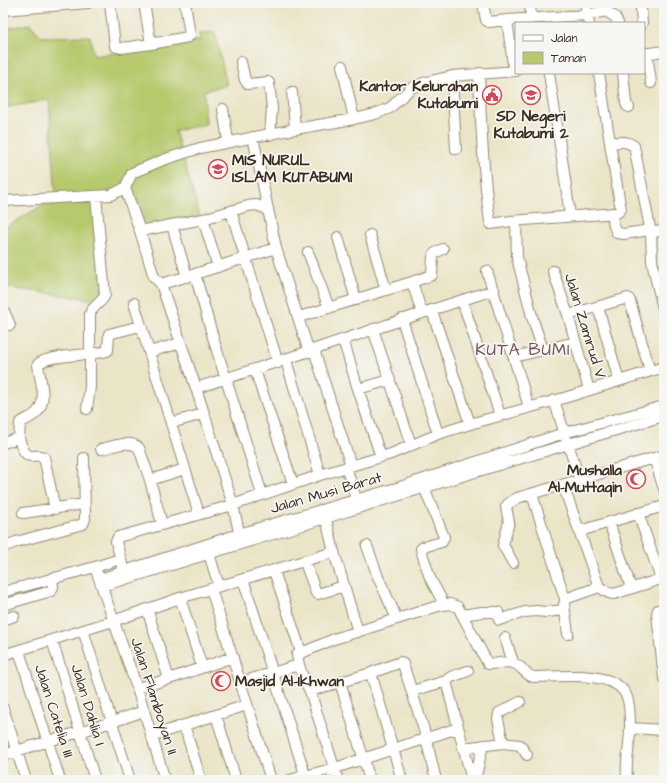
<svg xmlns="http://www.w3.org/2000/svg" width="667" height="783" viewBox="0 0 667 783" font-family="'Architects Daughter',sans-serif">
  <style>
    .green { fill: #b6c96c; stroke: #787a45 }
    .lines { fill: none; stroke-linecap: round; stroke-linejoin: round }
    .minor-casing { stroke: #938873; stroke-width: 12 }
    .minor { stroke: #fff; stroke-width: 10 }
    .labels { text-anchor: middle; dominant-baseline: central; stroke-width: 3.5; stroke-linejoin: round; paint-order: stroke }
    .poi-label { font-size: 15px; font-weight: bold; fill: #3b2a1e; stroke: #f6f6f2; text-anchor: end }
    .street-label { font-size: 15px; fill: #3b2a1e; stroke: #f6f6f2 }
    .quarter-label { font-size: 17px; letter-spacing: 1px; fill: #78565b; stroke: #f6f6f2 }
  </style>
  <rect width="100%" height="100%" fill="#f6f6f2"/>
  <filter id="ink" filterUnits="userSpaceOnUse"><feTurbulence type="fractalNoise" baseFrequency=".025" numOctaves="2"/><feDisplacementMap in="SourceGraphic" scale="8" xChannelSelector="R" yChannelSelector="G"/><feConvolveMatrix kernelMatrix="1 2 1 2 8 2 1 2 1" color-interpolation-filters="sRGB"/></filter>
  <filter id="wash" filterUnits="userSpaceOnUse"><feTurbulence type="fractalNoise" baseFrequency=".012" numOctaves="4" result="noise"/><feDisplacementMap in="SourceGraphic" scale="16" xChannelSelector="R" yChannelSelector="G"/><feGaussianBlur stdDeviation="0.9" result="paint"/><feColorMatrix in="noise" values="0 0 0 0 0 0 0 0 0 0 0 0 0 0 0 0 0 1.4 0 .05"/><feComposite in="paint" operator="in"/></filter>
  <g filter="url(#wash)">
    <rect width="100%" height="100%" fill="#ebe5c8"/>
    <path class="green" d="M30 24 42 37 90 36 94 56 200 40 199 33 215 32 227 85 204 91 206 124 175 131 200 216 146 227 131 184 96 196 103 301 3 287V229L56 197 49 100 3 108V29Z"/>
  </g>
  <g filter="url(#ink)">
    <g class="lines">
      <defs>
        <path id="minor" d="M110 3 115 46 117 47 121 48 151 44 188 37 190 35 185 3
          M144 3 151 44
          M483 3 486 20 489 22 507 20
          M530 3 531 19
          M586 3V15L606 11 615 17 618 23
          M641 9 642 23
          M3 10 88 3
          M647 53 651 83
          M644 54 664 51
          M241 62 245 80 248 84 268 82 269 83 272 108 270 135
          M342 66 354 119
          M514 71 507 20 586 15 589 23
          M479 73C481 124 483 172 490 222L491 224 511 221 617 213 621 209 620 204 610 143
          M549 73C556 121 564 168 570 216
          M599 73 610 143C618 142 626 140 634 146L651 233 652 261 654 271 664 313
          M623 73 626 103 627 106 629 107
          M452 76 456 149
          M292 92 295 129
          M223 109 228 141
          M253 137 276 248 309 352
          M125 188 140 231 154 277 161 284 196 388 233 505 241 541
          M3 201 111 195 125 188 132 173 163 160 200 148 295 129 354 119 375 114 390 108 411 88 426 82 452 76 516 71
          M231 211 278 363
          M612 213 614 226 617 233 624 234 650 230
          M203 219 218 267
          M516 221 517 258 533 320 543 350 575 342
          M172 225 187 277
          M140 231 203 219 248 206 256 205 268 209
          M651 233 664 230
          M370 235 386 290
          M338 237 356 300
          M308 252 329 308
          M487 271 529 407
          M553 271 568 315 589 390
          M161 284 192 275
          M462 300 500 415
          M134 303 199 514
          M598 307 619 381
          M3 309 10 325
          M432 311 470 424
          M422 313 412 282 432 275 433 256 435 253 443 249
          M568 315 628 298 630 301 650 371
          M299 317 412 282
          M402 319 438 434
          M373 329 411 445
          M343 339 358 389 381 457
          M314 350 351 466
          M149 352 181 343
          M514 357 543 350
          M286 360 320 475
          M255 370 293 484
          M196 388C296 357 394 321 494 290
          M358 389 390 380
          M554 400 580 481
          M87 409 90 387V314C93 305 102 303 105 295L96 196
          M171 423 203 414
          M19 438 20 423C25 419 34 417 38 411 48 397 39 379 38 364 50 354 91 356 107 351L108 350 109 334 140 326
          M3 443 19 438C21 444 23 455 31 456 35 456 39 455 44 457L55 509
          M101 449C113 447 129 439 139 448L150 480 162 524
          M654 458 664 489
          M346 467 358 505
          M150 480 185 469
          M422 482 444 537 442 542 423 547 421 549 422 553 430 578 444 604
          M563 485 599 587 609 593 614 594 664 578
          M262 494 214 341 195 274 276 248
          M532 494 565 599 599 587
          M23 513 84 504
          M638 513 661 579
          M326 519 334 552 358 632
          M609 522 631 588
          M580 531 664 506
          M367 546 378 577 397 619
          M3 547 16 542 83 524 85 519 84 458
          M209 554 219 586
          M305 562 316 593 318 594 344 586
          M513 563 503 545 509 522 506 507 508 504 517 498 664 455
          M95 567 137 688 165 780
          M124 571 116 542 118 537 233 505 320 475 391 454 438 434 470 424 564 398 664 367
          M274 571 301 652
          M100 579 239 534 400 487 564 433 664 406
          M243 579 303 768 305 780
          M102 586C290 530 476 470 664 416
          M211 589 271 780
          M3 592 95 567 120 559
          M180 598 202 667
          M564 604 568 634
          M3 605 51 591 53 587 52 578
          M664 608 658 610 657 614 664 678
          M147 609 169 679
          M462 615 482 612H498L499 620 525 612 536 611 546 612 564 610
          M3 620 14 616
          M83 630 130 780
          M505 638 513 662
          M52 640 95 780
          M19 651 60 780
          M3 655 113 621 180 598 334 552
          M371 673 402 780
          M446 681 472 780
          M241 682 299 665
          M340 682 370 780
          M137 688 169 679 233 657
          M310 691 371 673 401 662 403 664 424 730 436 780
          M412 691 446 681 451 677 468 671
          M3 708 26 780
          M216 715 236 780
          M184 725 201 780
          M630 728 664 730
          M151 736 247 705
          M503 743 520 745 527 755
          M463 748 503 743 498 719 499 713 520 702
          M3 755 112 722 144 711
          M290 780 335 768 458 728
          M338 780 310 691C303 679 299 668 297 655L334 639 438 606 450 604 458 607 488 664C496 665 505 660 513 663 522 665 525 676 534 677 558 677 614 669 626 695 630 702 630 720 630 728 630 746 625 762 627 780
          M475 780 483 745"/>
      </defs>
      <use href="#minor" class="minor-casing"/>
      <use href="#minor" class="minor"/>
    </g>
  </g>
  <defs>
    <symbol id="civic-ring" viewBox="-11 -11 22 22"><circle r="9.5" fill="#f6f6f2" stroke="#d1495b" stroke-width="1.5"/><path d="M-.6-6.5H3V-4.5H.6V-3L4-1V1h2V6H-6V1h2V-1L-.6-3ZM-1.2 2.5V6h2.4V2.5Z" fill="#d1495b"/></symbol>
    <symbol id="school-ring" viewBox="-11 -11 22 22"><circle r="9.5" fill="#f6f6f2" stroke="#d1495b" stroke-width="1.5"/><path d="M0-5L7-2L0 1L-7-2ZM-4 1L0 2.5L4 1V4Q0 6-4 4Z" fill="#d1495b"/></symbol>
    <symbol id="mosque-ring" viewBox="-11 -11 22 22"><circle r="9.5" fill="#f6f6f2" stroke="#d1495b" stroke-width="1.5"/><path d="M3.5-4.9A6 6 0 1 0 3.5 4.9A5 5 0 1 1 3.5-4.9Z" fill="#d1495b"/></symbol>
  </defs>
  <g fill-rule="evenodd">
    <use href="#civic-ring" x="481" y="84" width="22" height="22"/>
    <use href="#school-ring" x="520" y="84" width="22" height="22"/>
    <use href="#school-ring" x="207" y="158" width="22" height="22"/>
    <use href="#mosque-ring" x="625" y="468" width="22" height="22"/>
    <use href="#mosque-ring" x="210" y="670" width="22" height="22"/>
  </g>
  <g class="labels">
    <g class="poi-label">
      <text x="478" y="86">Kantor Kelurahan<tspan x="478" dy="17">Kutabumi</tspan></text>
      <text x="531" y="116" text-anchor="middle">SD Negeri<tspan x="531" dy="17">Kutabumi 2</tspan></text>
      <text x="232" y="160" text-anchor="start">MIS NURUL<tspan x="232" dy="17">ISLAM KUTABUMI</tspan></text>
      <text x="622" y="470">Mushalla<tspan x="622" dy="17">Al-Muttaqin</tspan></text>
      <text x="235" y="681" text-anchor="start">Masjid Al-Ikhwan</text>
    </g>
    <g class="street-label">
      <text transform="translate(585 326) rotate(73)">Jalan Zamrud V</text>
      <text transform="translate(326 493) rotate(-16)">Jalan Musi Barat</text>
      <text transform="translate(154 696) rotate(72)">Jalan Flamboyan II</text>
      <text transform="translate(88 705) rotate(73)">Jalan Dahlia I</text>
      <text transform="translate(54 711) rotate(72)">Jalan Catelia III</text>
    </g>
    <g class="quarter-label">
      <text x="523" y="350">KUTA BUMI</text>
    </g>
  </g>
  <rect width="667" height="783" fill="none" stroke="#f6f6f2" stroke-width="16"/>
  <rect x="515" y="22" width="130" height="52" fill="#f6f6f2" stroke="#aba49d"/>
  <rect x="523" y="35" width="20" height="6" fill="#ffffff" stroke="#aba49d"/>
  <text x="551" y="42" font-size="12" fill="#3b2a1e">Jalan</text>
  <rect x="523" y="52" width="20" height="12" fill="#b6c96c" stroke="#aba49d"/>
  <text x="551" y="62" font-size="12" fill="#3b2a1e">Taman</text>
</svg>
